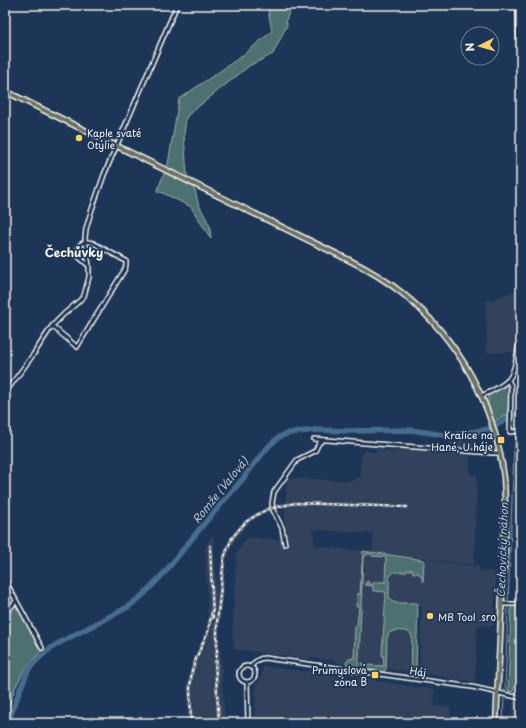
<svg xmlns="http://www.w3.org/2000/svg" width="526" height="728" viewBox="0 0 526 728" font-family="'Playpen Sans',sans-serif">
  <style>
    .built { fill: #30425c }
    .green { fill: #4e7070; stroke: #a1b0ac }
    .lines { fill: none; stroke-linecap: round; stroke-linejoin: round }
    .stream { stroke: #8ca2b2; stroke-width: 1 }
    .river { stroke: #466d8e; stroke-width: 5.5 }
    .minor-casing { stroke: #f4f1e8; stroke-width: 6 }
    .major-casing { stroke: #f4f1e8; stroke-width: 7 }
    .minor { stroke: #1d3557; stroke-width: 3 }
    .major { stroke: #6a7266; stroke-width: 4 }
    .rail-casing { stroke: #f4f1e8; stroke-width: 2.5 }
    .rail { stroke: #1d3557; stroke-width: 1; stroke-dasharray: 3; stroke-linecap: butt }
    .poi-dot { fill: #ffd166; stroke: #1d3557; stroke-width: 1.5 }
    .labels { text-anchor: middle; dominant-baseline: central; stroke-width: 3.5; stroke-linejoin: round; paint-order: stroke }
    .poi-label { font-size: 10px; fill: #f4f1e8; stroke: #1d3557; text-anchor: start }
    .street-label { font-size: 10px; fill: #f4f1e8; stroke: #1d3557 }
    .water-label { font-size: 11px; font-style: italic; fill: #b7c3c8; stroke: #1d3557 }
    .quarter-label { font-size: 12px; font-weight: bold; fill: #f4f1e8; stroke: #1d3557 }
  </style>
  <rect width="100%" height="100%" fill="#1d3557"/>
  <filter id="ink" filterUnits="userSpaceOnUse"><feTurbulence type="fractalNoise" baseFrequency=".025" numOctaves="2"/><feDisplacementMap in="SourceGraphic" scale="8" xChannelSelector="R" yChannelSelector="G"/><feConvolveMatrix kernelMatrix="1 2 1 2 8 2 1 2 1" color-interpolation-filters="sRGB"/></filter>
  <g filter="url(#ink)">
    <path class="built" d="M520 289 518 318H515V326L517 332 513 352 487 353 486 302Z
      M473 437 476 443 474 448 465 449 448 447 449 443Z
      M380 447H382L383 450 397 451 398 448 470 454V474L477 475 474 565 372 552 373 533 313 530 314 542 316 546 363 551 480 567V571L496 572 494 626 477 625 475 682 419 673 422 605 418 606 416 673 337 663V661L312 658 307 659 234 649V640H232L235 585 233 584V583L235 582 236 554 245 540 248 538 251 537 279 540V528H284L287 478 355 481V478H360L361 454 367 450 368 452H375L378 448Z
      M284 502V508L272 511 261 515 252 521 245 527 234 542 226 561 219 630 225 723H188L187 685 189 673 204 636 208 619 205 548 213 534 217 591 224 548 233 533 250 516 272 505Z
      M263 666 334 675 374 679 377 681 431 689 435 690 434 706 450 707 452 723H255L256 685 261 678Z
      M513 702 521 703V723H512Z"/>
    <path class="green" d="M267 5H292L286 20C287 25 288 25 285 29L273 54 249 66 189 114 186 118 184 135 187 175 195 190 198 203 210 226 211 239 191 207 163 193 157 191 168 164 179 99 242 56 272 31Z
      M507 385 510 388 508 414 494 422 488 405V397L493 392Z
      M363 551 424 560 423 582 421 575 417 573H413V570H407V572H394L390 576 389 579V597L391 601 396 603H416L418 604 416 672 411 671 412 636C409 629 400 631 393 631L389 633 387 638 386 669 384 672 382 673 365 671 362 668V663H363L364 665 384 666 383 655H382L386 592 373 591V586L365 585 366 582 368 581V583H370V585H373V583L375 582H385L386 557 372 556 371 554H366V556H363L359 660 358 661 359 666 356 669H349L347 667C345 660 348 659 354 658L355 626H357L359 606H356L357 594H360Z
      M16 603 42 650 24 671 15 688 5 718V616Z
      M511 606H521V668L513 692 508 691Z"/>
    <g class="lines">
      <path class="stream" d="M508 603 514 450 516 437 518 432
        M505 692 508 606
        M503 723 504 696"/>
      <path class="river" d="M8 723 21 687 29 669 36 661 47 651 57 644 128 607 144 594 165 572 203 525 241 481 263 453 270 445 279 437 289 433 315 430 350 431 411 430 444 435H454L489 429 517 414 521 413"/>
      <defs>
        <path id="minor" d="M518 5 521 139
          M52 326 77 347 125 269 126 265V261L93 243C88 241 81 242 78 247L79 257 89 266
          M508 380 511 386V390L510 432 521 431
          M5 393 33 355 52 326 64 314 78 302 84 296 89 277V266L85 238 86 229 91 212 104 175 177 5
          M481 396C490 392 502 387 509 379 517 369 519 340 521 327
          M314 439 492 453H500
          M285 544 282 528 273 510 272 503 274 492 297 460 315 451 319 443 323 440
          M5 580 42 648
          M502 604H521
          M5 614 16 601
          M239 674a8 8 0 1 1 16 0a8 8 0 1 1-16 0Z
          M251 667C254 662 258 658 265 658L472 687 521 698
          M247 682 248 723"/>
        <path id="major" d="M5 91 351 261C369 270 387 281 402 293 459 339 495 405 504 478 505 492 505 506 505 520 505 538 506 557 503 575
          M502 556V545L504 533
          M496 723 503 573"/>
      </defs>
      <use href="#minor" class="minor-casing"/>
      <use href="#major" class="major-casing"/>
      <use href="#minor" class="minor"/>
      <use href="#major" class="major"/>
      <defs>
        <path id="rail" d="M210 546 213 618
          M215 662 219 723
          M216 667 217 649V623L224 558 229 545 232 538 241 527 247 521 260 513 268 509 295 503 407 507
          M191 723 190 687 192 671 197 656 208 631 212 612"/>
      </defs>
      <use href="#rail" class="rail-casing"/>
      <use href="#rail" class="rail"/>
    </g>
  </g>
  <g class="poi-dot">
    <circle cx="79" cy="138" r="4"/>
    <rect x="497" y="436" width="8" height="8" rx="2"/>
    <circle cx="430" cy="616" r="4"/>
    <rect x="371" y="671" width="8" height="8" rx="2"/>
  </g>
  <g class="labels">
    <g class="poi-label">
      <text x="87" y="132">Kaple svaté<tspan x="87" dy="12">Otýlie</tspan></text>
      <text x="493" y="434" text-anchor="end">Kralice na<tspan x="493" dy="12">Hané, U háje</tspan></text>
      <text x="438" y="616">MB Tool .sro</text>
      <text x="367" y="669" text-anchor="end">Průmyslová<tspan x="367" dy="12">zóna B</tspan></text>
    </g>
    <g class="street-label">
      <text transform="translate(418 671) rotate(8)">Háj</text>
    </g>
    <g class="water-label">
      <text transform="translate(220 490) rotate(-51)">Romže (Valová)</text>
      <text transform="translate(502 550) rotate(-88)">Čechovický náhon</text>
    </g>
    <g class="quarter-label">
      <text x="74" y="252">Čechůvky</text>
    </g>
  </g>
  <rect width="526" height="728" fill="none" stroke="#1d3557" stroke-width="20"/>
  <rect x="10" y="10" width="506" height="708" fill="none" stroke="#f4f1e8" stroke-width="1.5" filter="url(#ink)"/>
  <g transform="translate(480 46) rotate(264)"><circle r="19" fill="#1d3557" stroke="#738091"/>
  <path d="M0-3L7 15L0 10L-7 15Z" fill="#ffd166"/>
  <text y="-6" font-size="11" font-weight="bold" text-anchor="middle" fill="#f4f1e8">N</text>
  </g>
</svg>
